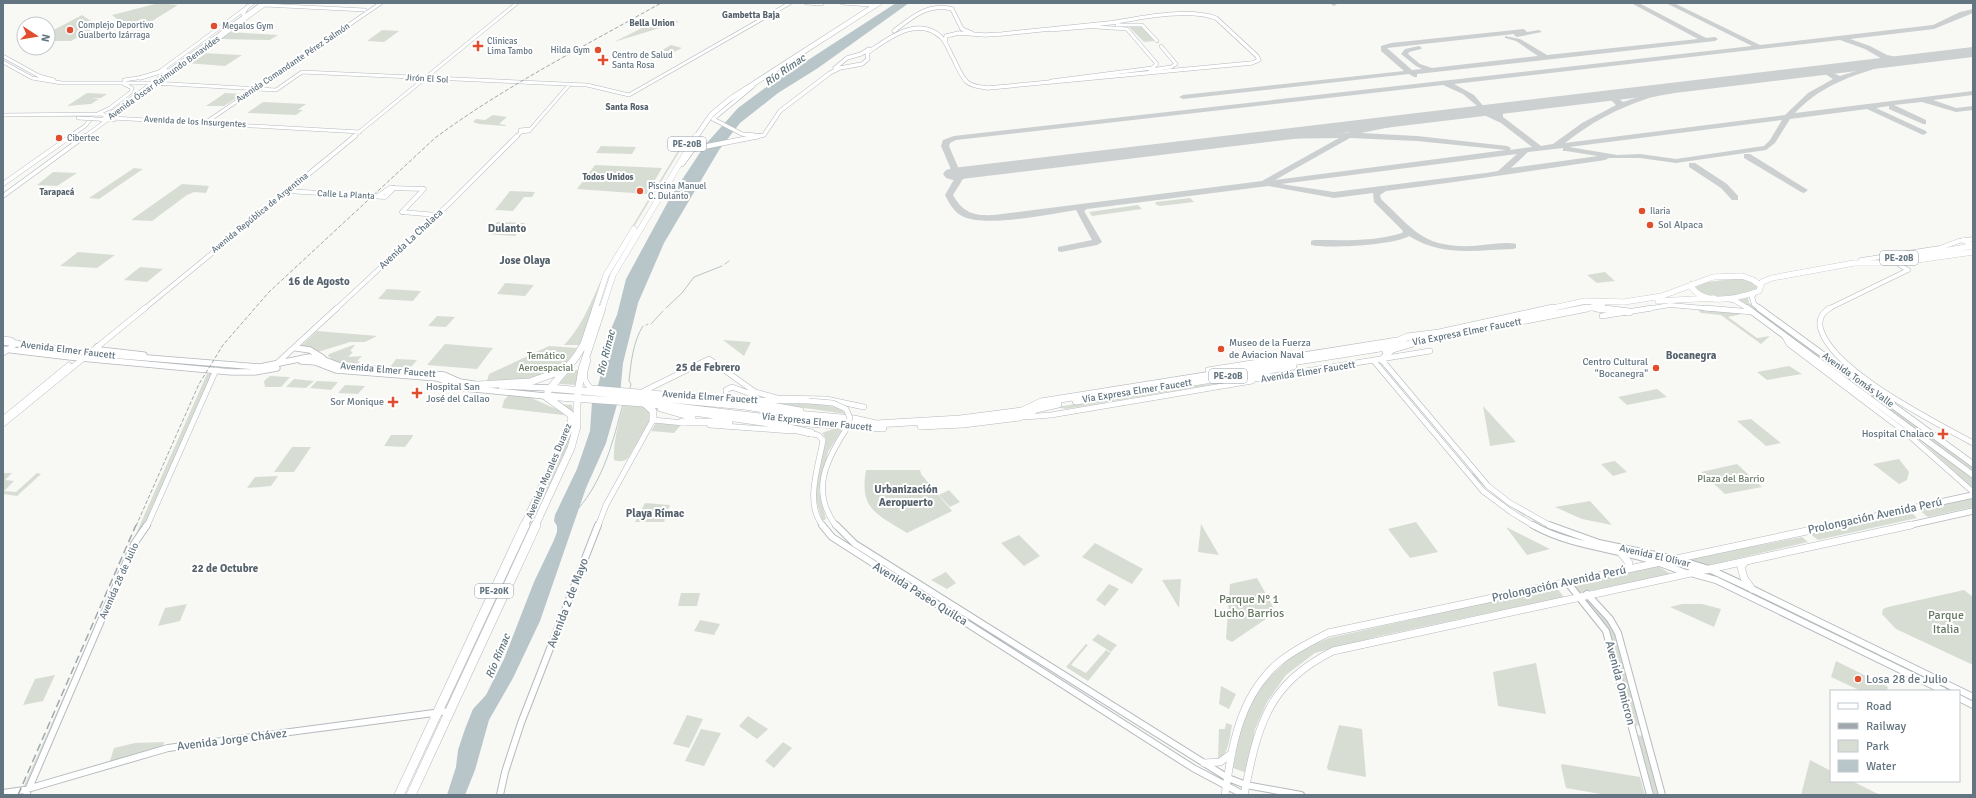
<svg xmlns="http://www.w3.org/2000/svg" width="1976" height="798" viewBox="0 0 1976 798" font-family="Signika,sans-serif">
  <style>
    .green { fill: #d8ddd4 }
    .water { fill: #b8c5c9 }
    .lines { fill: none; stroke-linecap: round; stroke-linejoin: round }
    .stream { stroke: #b8c5c9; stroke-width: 1 }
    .taxiway { fill: #ccd0d1; fill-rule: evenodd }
    .runway { fill: #ccd0d1; fill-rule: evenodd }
    .secondary-far3-casing { stroke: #b4babe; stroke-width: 4 }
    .secondary-far2-casing { stroke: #b4babe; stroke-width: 5 }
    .secondary-far1-casing { stroke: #b4babe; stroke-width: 6 }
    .secondary-casing { stroke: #b4babe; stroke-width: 8 }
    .primary-far3-casing { stroke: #b3b8bc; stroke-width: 4.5 }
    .primary-far2-casing { stroke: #b3b8bc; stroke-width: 5.5 }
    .primary-far1-casing { stroke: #b3b8bc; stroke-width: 7 }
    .primary-casing { stroke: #b3b8bc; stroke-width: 8 }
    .highway-far3-casing { stroke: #b5b9bc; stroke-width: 5.5 }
    .highway-far2-casing { stroke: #b5b9bc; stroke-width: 6 }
    .highway-far1-casing { stroke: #b5b9bc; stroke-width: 8 }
    .highway-casing { stroke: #b5b9bc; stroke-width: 10 }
    .secondary-far3 { stroke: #fff; stroke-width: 3 }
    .secondary-far2 { stroke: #fff; stroke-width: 4 }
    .secondary-far1 { stroke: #fff; stroke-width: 5 }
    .secondary { stroke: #fff; stroke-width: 6 }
    .primary-far3 { stroke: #fff; stroke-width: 3.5 }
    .primary-far2 { stroke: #fff; stroke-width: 4.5 }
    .primary-far1 { stroke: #fff; stroke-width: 5.5 }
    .primary { stroke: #fff; stroke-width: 7 }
    .highway-far3 { stroke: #fff; stroke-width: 4.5 }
    .highway-far2 { stroke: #fff; stroke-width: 5.5 }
    .highway-far1 { stroke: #fff; stroke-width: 7 }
    .highway { stroke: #fff; stroke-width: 9 }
    .rail-far1 { stroke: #a0a8ad; stroke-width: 1; stroke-dasharray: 4 2; stroke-linecap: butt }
    .rail { stroke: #a0a8ad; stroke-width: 1.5; stroke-dasharray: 8 4; stroke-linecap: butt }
    .secondary-bridge-casing { stroke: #b4babe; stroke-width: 6; stroke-linecap: butt }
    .secondary-bridge { stroke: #fff; stroke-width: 5 }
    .poi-dot { fill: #e04e2d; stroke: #fff; stroke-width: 1.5 }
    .labels { text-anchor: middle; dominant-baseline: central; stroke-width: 4; stroke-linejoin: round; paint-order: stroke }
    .far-neighbourhood-label { font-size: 9px; font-weight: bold; fill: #55626b; stroke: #fff }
    .far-poi-label { font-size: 9px; fill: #637580; stroke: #fff; text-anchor: start }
    .far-street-label { font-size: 9px; fill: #637580; stroke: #fff }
    .shield { fill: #fff; stroke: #929ea6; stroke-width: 1 }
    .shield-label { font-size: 9px; font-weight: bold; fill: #637580 }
    .poi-label { font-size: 10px; fill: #637580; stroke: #fff; text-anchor: start }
    .street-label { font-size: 10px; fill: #637580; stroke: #fff }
    .park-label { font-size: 10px; fill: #677862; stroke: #fff }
    .water-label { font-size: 11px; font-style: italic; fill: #5e747a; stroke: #fff }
    .neighbourhood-label { font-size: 11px; font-weight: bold; fill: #55626b; stroke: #fff }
    .near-street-label { font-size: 12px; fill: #637580; stroke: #fff }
    .near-park-label { font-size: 12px; fill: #677862; stroke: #fff }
    .near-poi-label { font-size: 12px; fill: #637580; stroke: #fff; text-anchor: start }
  </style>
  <rect width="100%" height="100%" fill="#f8f8f5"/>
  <path class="green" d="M159 3 178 5 144 26H117L121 22 112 15Z
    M82 15 98 26 71 41H48V33Z
    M672 19 679 22 614 42 642 28Z
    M1127 25 1142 27 1154 40V41L1144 42Z
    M382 30 399 31 384 42 367 41Z
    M229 32 278 35 270 40 221 39Z
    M671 45 682 48 661 59 650 57Z
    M201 53 242 55 225 66 186 63Z
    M87 93 107 94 101 98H90L99 99 91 104 67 106Z
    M225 93 243 94 224 106H206Z
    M263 102 306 104 298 110H303L296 115 247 113Z
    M493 115 507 117 499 124 506 125 505 126 479 124 473 122 476 119 485 120Z
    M685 139H687L612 263 581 345H564C587 321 594 291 610 263Z
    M601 146 636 147 632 154 596 153Z
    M595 165 662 168 647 194 577 189Z
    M134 168 143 169 99 199 89 198Z
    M53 172 77 173 57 186 37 185Z
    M182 184 209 186 206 193 194 192 187 195 152 221 131 220Z
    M510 191 535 192 532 197H524L513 211 495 210Z
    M1190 198 1194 202 1160 206 1155 204 1156 202Z
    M1138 205 1142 209 1092 216 1089 212Z
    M497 222H499L525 223 515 236 487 234Z
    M78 252 115 255 97 268 60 266Z
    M140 267 163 269 147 282 124 280Z
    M1605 272 1615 281 1597 283 1587 275Z
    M1741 278 1756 283 1758 288C1747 295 1709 301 1698 292 1697 291 1696 289 1695 287L1707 282Z
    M505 283 534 285 525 296 497 294Z
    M387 289 421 291 413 301 378 299Z
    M1748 298 1749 303 1973 466V472L1748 305 1736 299Z
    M1697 309 1741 313 1742 314 1728 317 1757 338 1770 336 1761 344 1721 315 1701 313Z
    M437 316 455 317 446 327 428 326Z
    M317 331 377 336 365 342H350L318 352 300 347Z
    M723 340 751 342 744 356Z
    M445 344 493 348 477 369 427 365Z
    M1792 344 1973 477V489L1922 442Z
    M353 345H355L350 351 353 352 348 357 362 356 357 361 360 362 357 364 335 362 328 356 329 354Z
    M549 346 577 348C557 384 523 379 487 381L489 374Z
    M396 359 417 360 410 368 390 367Z
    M1789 366 1802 374 1767 380 1757 372Z
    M577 370 579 371 575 385 560 384V382L570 371Z
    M212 373 213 376 26 788H23L207 374Z
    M270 376 288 377H290L281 387H265L264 381Z
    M294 379 314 381 306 388 286 387Z
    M1239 380 1066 409 1057 407 1170 389Z
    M317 381 338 382 331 390 310 388Z
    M345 385 365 386 358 394 338 393Z
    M1657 389 1667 397 1627 405 1618 397Z
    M509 395 529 397 565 413 563 415 502 408 504 400Z
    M815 403 839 408 846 414 784 405 785 404Z
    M557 404 572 405 575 422 569 445 528 534 524 536 523 534 574 418Z
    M624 404 644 407 652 414 651 419 628 458C624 462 619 462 614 460 613 440 619 422 624 404Z
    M1483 406 1516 442 1490 446Z
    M1751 419 1781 443 1766 446 1737 421Z
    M656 423 679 424 680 426 674 433 651 431Z
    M836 428H843L828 452 819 491 826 519 822 521 816 499 815 491 826 439 822 433Z
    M391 435H413V436L405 447 384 446Z
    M292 447H311L294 472H274Z
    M1899 459 1909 472 1907 480 1899 484 1873 464Z
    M1615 461 1627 472 1613 476 1601 464Z
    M1737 464 1762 487 1725 494 1701 472Z
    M866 470H920L921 474 952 511 907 533C877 514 859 510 866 470Z
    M3 473H12L5 480 14 481 4 491 16 492 37 473 41 474 17 496 3 494Z
    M1470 473H1475L1508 504 1596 545C1544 529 1509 512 1470 473Z
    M278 476 271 486 247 488 255 477Z
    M949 490 960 502 950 507 939 495Z
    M1973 498V507L1928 517 1919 510Z
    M1590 501 1612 525 1582 519 1555 507Z
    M645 503 670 505 664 522H635Z
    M1912 513 1917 518 1818 540 1810 534Z
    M1416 522 1438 552 1410 558 1388 529Z
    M1201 524 1219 555 1198 552Z
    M1506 527 1550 549 1527 555Z
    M1019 535 1040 556 1024 566 1001 543Z
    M1802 537 1808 542 1706 566 1687 559Z
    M1095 543 1143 569 1132 584 1082 557Z
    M515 552H519L446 709H442Z
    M1656 565 1671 574 1579 593 1572 583Z
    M946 572 956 583 947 589 931 580Z
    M1710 572 1957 691H1948L1707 573Z
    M1257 578 1276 612 1232 642 1226 639 1230 584Z
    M1181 579 1179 608 1162 580Z
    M1109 584 1119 589 1105 606 1096 600Z
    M1556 587 1564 597 1380 636 1315 653 1286 675 1267 702 1255 729 1247 773 1233 768 1241 724 1261 685 1296 652 1329 638Z
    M1964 590 1973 597V665L1896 629 1882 614 1883 609 1888 607Z
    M681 593H700L697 606H678Z
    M1587 599 1608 620 1615 630 1642 726 1634 725 1610 634 1606 625 1584 600Z
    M187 604 180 621 158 626 165 608Z
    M1682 604H1702L1721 609 1714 627 1670 607Z
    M700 620 720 624 714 635 694 631Z
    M1098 634 1117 645 1111 652 1092 640Z
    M1086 644 1088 645 1071 665 1086 673 1106 650 1111 653 1088 681 1066 667Z
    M1836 661 1888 687 1887 691H1861L1831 677Z
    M1536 663 1546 714 1498 706 1493 672Z
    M55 675 43 701 23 705 35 679Z
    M1221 686 1236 694 1229 709 1219 704Z
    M687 715 703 719 689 748 673 744Z
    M748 716 768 729 757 739 739 726Z
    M1226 723 1232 725C1230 735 1229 756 1218 759L1219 729H1225Z
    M1339 725 1362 729 1366 777 1328 770 1327 767Z
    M701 729 721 733 704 766 685 761Z
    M1638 735 1643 736 1659 795H1654Z
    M164 742 163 746 109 764 114 748 135 743Z
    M783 742 792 748 774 768 765 761Z
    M1810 760 1831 771V781H1852L1880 795H1801Z
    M1562 764 1640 777 1645 795H1606L1566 788 1561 766Z"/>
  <path class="water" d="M896 3H909L818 68 778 93 740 123 719 150 664 243 638 303 623 363 620 394 606 443 586 488 540 621 513 678 489 720 475 770 465 795H447L456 767 458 750 465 729 473 709 486 695 504 659 534 582 554 540 557 532V526L554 521 555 515 577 469 590 431 592 402 599 382 611 329 617 315 626 279 670 198 705 145 738 108 765 88Z"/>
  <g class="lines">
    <path class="stream" d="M725 264 729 261
      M666 308 682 293 694 277 722 266
      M651 324 663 311
      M646 325 648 324
      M630 388 631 384 629 381C631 363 633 341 643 326
      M578 509C604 479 613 441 623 404"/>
    <path class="taxiway" d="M1329 3H1336L1337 4 1334 6Z
      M1631 3H1639L1706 38 1715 37 1718 39 1715 41 1417 74V77H1414L1409 74 1183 99 1179 97 1183 95 1404 71 1381 51V46L1391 43 1524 29 1527 32 1539 30 1542 32 1517 37 1515 36 1514 34 1387 48 1412 70 1422 69 1416 66 1401 54 1405 49 1419 46 1422 48 1421 49 1409 52 1408 54 1420 64 1432 68 1538 56 1516 41 1505 38V36L1520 39 1547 55 1698 39Z
      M1666 3H1674L1760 45 1933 25 1960 12 1973 9V13L1934 29 1850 39 1870 46 1887 55 1911 60 1908 62 1896 60V63C1858 73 1822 84 1795 113L1973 91V95L1933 100 1956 108 1973 106V110L1956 112 1922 102 1894 105 1926 120V124H1923L1889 109V106L1876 108 1926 131 1927 133 1923 135 1867 109 1790 119 1775 143 1766 150 1676 163 1640 158H1609L1605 160C1532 171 1459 182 1386 191L1380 195 1381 199C1414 230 1423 248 1473 246 1487 245 1503 241 1516 244V248L1513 249C1476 250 1442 257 1409 236 1395 245 1327 249 1311 245V241L1314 240C1343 240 1373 242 1402 233L1403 231 1374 202 1373 193 1334 198 1268 186 1087 209 1084 211 1102 242 1097 245 1061 252 1058 251V247L1092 240 1076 210C1050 214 985 228 962 216 954 212 949 203 945 195L956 176 953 174 941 146 943 140 954 136 1752 46ZM1840 40 1865 49 1884 60 1881 63 1840 76 1826 70 1812 69V73L1825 74 1833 79 1808 93 1785 115 1565 143C1590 123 1618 108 1649 98 1659 95 1683 93 1690 87L1686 85 1648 94 1623 102C1616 96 1604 91 1596 97L1597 99 1611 100 1616 105 1582 123 1553 144 1541 146 1503 117V113L1513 109V105H1507L1496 110 1495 115 1480 111 1485 108 1474 95 1454 84ZM1443 85 1463 94 1476 105 1477 107 1470 111H1462V115L1486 116 1501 123 1532 147 1510 150 1511 148 1507 146 1417 136 1361 133 1425 120 1426 118 1422 116 1374 125 1347 133 1264 135 1263 137 1267 139 1339 138 1262 181 994 215C974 216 963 213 953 195L963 179 980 171 976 169 961 174 949 146 950 143 956 140ZM1782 120 1770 140 1764 146 1676 159 1640 154 1617 155 1569 147ZM1350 138 1417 141 1506 150 1275 180ZM1563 148V151H1566L1598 156 1511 168 1528 152ZM1517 154 1498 171 1486 173 1334 192 1281 184Z
      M1744 154H1750L1808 190 1804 193 1801 192 1744 158Z
      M1689 163H1695L1727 184 1738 196V200H1732L1721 188 1689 167Z"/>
    <path class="runway" d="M1973 47V57L953 180 946 178 943 174 946 170 953 168Z"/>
    <defs>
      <path id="secondary-far3" d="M806 3 822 4
        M842 3 871 5
        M264 5 365 10
        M1117 25H1142L1157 41
        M1051 30 1099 26
        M3 56 39 76 54 80
        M3 62 32 78 62 83H153L276 90 302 72 587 85 629 95 790 3
        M1150 70 1171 67 1176 64 1161 46
        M159 72 253 3
        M124 80 144 77
        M1051 81 1152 68 1157 64 1127 29 1097 27
        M99 113 110 108 131 92 132 88 124 84
        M3 115 102 114 112 118 360 132
        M78 118 114 120
        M205 123 381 3
        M521 132 529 131 569 85
        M69 137 85 126 92 118
        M84 137 267 3
        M353 137 517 3
        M516 137 521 132 520 130 530 129"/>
      <path id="secondary-far2" d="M3 184 71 136
        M287 191 385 197 394 188
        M3 196 85 136
        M378 196 390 188 424 189
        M402 212 437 215
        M402 212 424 189
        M1890 259 1908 270
        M1861 260 1940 248 1959 241 1973 239
        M144 309 355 136
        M336 309 451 202 517 136
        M1646 309 1670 305 1716 309
        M1828 309 1908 270"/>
      <path id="secondary-far1" d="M1705 308 1753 312
        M1830 308C1821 313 1818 321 1821 330 1834 372 1935 422 1973 443
        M1602 316 1652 308
        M1785 337 1789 344 1904 431 1973 492
        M3 339 11 340 15 343
        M3 353 17 343
        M588 360C585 370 581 381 591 388L746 401
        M1382 360 1488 486 1510 503 1551 526
        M1374 361 1483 491 1511 512 1534 526
        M275 365 337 308
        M1208 370 1397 340
        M1269 377 1430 351
        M644 391 709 359 755 392 777 398 826 399 864 407
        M732 398 726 393V390L732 387 754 395
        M754 400 809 401
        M1025 417 1051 415 1252 381
        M3 419 69 365
        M3 424 145 308
        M710 425 792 431
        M807 433 818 435 823 440C819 465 804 503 823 526
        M147 526 216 370
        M598 526 606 505 653 420 684 423
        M836 526C811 492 825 462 845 431"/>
      <path id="secondary" d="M822 525 832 537 1193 768 1244 795
        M836 525 855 544 1228 778 1246 785 1301 795
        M1533 525C1568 545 1610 548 1648 559 1661 563 1673 568 1686 573
        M1549 525 1599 543 1674 559
        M1689 563 1709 569 1752 589 1973 697
        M1694 574 1716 580 1944 691
        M1567 582 1606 631 1650 795
        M1587 594 1610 619 1618 633 1662 795
        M1959 698 1973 705
        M3 793 24 790 168 748 449 711
        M26 795 134 544 147 525
        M500 795 505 772 521 723 598 525"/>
      <path id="primary-far3" d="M243 14 247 7
        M894 31C912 17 928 3 952 9L962 29 972 33
        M945 42 946 36 959 33 985 35 1002 34 1119 22
        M835 68 847 58 861 54 869 49
        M140 78 166 70
        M753 86 713 119 742 134 754 135
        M102 120 263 3
        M754 137 764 135 780 111 830 73 840 68 862 64 868 59 867 53C888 39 917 15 941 37 946 42 949 50 952 56 956 63 961 77 967 82 973 87 981 87 988 88L1252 63 1259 60 1257 56 1216 18C1189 8 1144 17 1116 22"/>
      <path id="primary-far2" d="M682 164 693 149 759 136
        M1754 293 1752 297 1754 304 1761 309
        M1727 299 1734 300 1749 309"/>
      <path id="primary-far1" d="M1747 308 1973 475
        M1759 308 1973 464
        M3 342 99 354 260 367 309 357 319 358 340 366 444 375 460 382 480 385
        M97 347 100 350 144 355
        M296 348 310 350 323 358
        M3 349 70 357 231 372H255L277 368
        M301 361 315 362 336 370 437 378 464 388 545 396
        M501 386 550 388
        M1830 526 1973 495
        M1906 526 1973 511"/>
      <path id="primary" d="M1621 553 1629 563 1628 569
        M1684 561 1694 569 1691 573
        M1745 562 1741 567 1744 578 1752 589
        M1204 763 1220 762 1232 753
        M1225 795C1232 746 1239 697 1278 663 1293 650 1311 642 1328 633L1835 525
        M1244 795C1258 726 1266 685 1333 651L1911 525"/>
      <path id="highway-far3" d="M696 137 711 115 730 99 879 3"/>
      <path id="highway-far2" d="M1964 240 1973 246
        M1914 256 1973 246
        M1692 284 1691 286C1704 307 1739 298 1759 291L1762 282 1772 278 1854 263H1896L1973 252
        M1658 301 1714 298
        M1596 308 1604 309
        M595 309 606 275 634 229
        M602 309 613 275 696 136
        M1549 309 1585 301 1624 302 1662 296 1713 277 1742 276 1753 280 1761 286
        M1582 309 1602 305"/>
      <path id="highway-far1" d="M1596 308 1629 312
        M1444 336 1587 308
        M1386 351 1427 339
        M1382 360 1391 350
        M1237 379 1271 377
        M477 385 530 382 563 370
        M550 388 745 406 796 414 854 419 876 424 960 419 1007 413 1022 411 1041 402 1386 347 1407 337 1439 333 1553 308
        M548 391 576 357 584 344 596 308
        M545 396 644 403 808 423 883 428
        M743 401 800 411
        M1076 401 1293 366
        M644 403 653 411V420
        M661 408 692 417
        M687 411 762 422 811 433
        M682 422H729
        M921 426 963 424 1020 417 1036 409 1058 404
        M524 526 570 427 572 418 570 414 545 396
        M535 526 571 448 577 426V398L582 369 602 308"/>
      <path id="highway" d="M399 795 525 525
        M411 795 536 525"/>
    </defs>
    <use href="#secondary-far3" class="secondary-far3-casing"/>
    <use href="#secondary-far2" class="secondary-far2-casing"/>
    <use href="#secondary-far1" class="secondary-far1-casing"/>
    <use href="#secondary" class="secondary-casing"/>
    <use href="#primary-far3" class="primary-far3-casing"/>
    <use href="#primary-far2" class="primary-far2-casing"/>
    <use href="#primary-far1" class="primary-far1-casing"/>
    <use href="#primary" class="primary-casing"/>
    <use href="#highway-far3" class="highway-far3-casing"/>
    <use href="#highway-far2" class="highway-far2-casing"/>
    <use href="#highway-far1" class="highway-far1-casing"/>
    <use href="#highway" class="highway-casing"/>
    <use href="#secondary-far3" class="secondary-far3"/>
    <use href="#secondary-far2" class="secondary-far2"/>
    <use href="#secondary-far1" class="secondary-far1"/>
    <use href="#secondary" class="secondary"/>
    <use href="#primary-far3" class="primary-far3"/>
    <use href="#primary-far2" class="primary-far2"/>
    <use href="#primary-far1" class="primary-far1"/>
    <use href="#primary" class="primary"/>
    <use href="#highway-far3" class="highway-far3"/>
    <use href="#highway-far2" class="highway-far2"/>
    <use href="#highway-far1" class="highway-far1"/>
    <use href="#highway" class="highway"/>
    <path class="rail-far1" d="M136 526 199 384 223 345 269 292 435 138C505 86 585 46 661 3"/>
    <path class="rail" d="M18 795 136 525"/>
    <defs>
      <path id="secondary-bridge" d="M809 401 833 403 846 409 850 418 845 431"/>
    </defs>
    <use href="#secondary-bridge" class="secondary-bridge-casing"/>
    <use href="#secondary-bridge" class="secondary-bridge"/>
  </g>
  <g class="poi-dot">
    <circle cx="214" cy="26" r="4"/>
    <circle cx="70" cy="30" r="4"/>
    <path d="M476 40h4v4h4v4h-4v4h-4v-4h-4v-4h4z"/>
    <circle cx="598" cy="50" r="4"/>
    <path d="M601 54h4v4h4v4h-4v4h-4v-4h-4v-4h4z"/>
    <circle cx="59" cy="138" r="4"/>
    <circle cx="640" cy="191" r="4"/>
    <circle cx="1642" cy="211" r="4"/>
    <circle cx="1650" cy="225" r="4"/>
    <circle cx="1221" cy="349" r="4"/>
    <circle cx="1656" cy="368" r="4"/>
    <path d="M415 387h4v4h4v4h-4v4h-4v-4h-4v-4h4z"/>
    <path d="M391 396h4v4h4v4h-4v4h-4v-4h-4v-4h4z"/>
    <path d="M1941 428h4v4h4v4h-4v4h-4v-4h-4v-4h4z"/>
    <circle cx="1858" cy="679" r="4"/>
  </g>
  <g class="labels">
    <g class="far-neighbourhood-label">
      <text x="751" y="15">Gambetta Baja</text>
      <text x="652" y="23">Bella Union</text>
      <text x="627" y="107">Santa Rosa</text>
      <text x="608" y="177">Todos Unidos</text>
      <text x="57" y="192">Tarapacá</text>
    </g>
    <g class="far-poi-label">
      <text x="78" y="25">Complejo Deportivo<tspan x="78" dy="10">Gualberto Izárraga</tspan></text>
      <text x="222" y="26">Megalos Gym</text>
      <text x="487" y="41">Clinicas<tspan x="487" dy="10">Lima Tambo</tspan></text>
      <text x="590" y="50" text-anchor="end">Hilda Gym</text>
      <text x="612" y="55">Centro de Salud<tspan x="612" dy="10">Santa Rosa</tspan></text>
      <text x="67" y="138">Cibertec</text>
      <text x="648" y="186">Piscina Manuel<tspan x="648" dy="10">C. Dulanto</tspan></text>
      <text x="1650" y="211">Ilaria</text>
    </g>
    <g class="far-street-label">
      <text transform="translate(293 63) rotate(-34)">Avenida Comandante Pérez Salmón</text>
      <text transform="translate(164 78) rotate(-36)">Avenida Óscar Raimundo Benavides</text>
      <text transform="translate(427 79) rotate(3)">Jirón El Sol</text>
      <text transform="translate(195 122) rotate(3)">Avenida de los Insurgentes</text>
      <text transform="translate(346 195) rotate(3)">Calle La Planta</text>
      <text transform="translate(260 213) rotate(-39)">Avenida República de Argentina</text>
    </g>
    <g class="shield">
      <rect x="668" y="137" width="38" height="14" rx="3"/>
      <rect x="1880" y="251" width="38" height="14" rx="3"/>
      <rect x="1209" y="369" width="38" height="14" rx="3"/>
      <rect x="475" y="584" width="38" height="14" rx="3"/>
    </g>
    <g class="shield-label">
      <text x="687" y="144">PE-20B</text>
      <text x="1899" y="258">PE-20B</text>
      <text x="1228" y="376">PE-20B</text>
      <text x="494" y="591">PE-20K</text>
    </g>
    <g class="poi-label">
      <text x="1658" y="225">Sol Alpaca</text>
      <text x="1229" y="343">Museo de la Fuerza<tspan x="1229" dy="12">de Aviacion Naval</tspan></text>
      <text x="1648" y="362" text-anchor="end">Centro Cultural<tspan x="1648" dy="12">"Bocanegra"</tspan></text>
      <text x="426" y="387">Hospital San<tspan x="426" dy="12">José del Callao</tspan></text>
      <text x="384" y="402" text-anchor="end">Sor Monique</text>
      <text x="1934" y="434" text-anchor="end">Hospital Chalaco</text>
    </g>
    <g class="street-label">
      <text transform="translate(411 239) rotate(-43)">Avenida La Chalaca</text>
      <text transform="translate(1467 332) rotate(-11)">Vía Expresa Elmer Faucett</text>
      <text transform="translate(68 350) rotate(7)">Avenida Elmer Faucett</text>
      <text transform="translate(388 370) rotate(5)">Avenida Elmer Faucett</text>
      <text transform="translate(1308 372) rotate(-9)">Avenida Elmer Faucett</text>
      <text transform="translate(1858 380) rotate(36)">Avenida Tomás Valle</text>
      <text transform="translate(1137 391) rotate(-9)">Vía Expresa Elmer Faucett</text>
      <text transform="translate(710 397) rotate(4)">Avenida Elmer Faucett</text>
      <text transform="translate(817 422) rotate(6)">Vía Expresa Elmer Faucett</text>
      <text transform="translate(549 471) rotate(-67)">Avenida Morales Duarez</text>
      <text transform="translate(1655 556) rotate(13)">Avenida El Olivar</text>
      <text transform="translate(119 581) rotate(-66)">Avenida 28 de Julio</text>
    </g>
    <g class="park-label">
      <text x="546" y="356">Temático<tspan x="546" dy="12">Aeroespacial</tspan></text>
      <text x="1731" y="479">Plaza del Barrio</text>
    </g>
    <g class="water-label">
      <text transform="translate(785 70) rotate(-35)">Río Rímac</text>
      <text transform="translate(606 353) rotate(-76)">Río Rímac</text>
      <text transform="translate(498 656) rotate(-67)">Río Rímac</text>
    </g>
    <g class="neighbourhood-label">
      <text x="507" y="228">Dulanto</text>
      <text x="525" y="260">Jose Olaya</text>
      <text x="319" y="281">16 de Agosto</text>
      <text x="1691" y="355">Bocanegra</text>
      <text x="708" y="367">25 de Febrero</text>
      <text x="906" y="489">Urbanización<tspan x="906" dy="13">Aeropuerto</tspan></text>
      <text x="655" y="513">Playa Rímac</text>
      <text x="225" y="568">22 de Octubre</text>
    </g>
    <g class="near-street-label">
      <text transform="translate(1875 516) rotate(-12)">Prolongación Avenida Perú</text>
      <text transform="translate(1559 584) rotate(-12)">Prolongación Avenida Perú</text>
      <text transform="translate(920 594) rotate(32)">Avenida Paseo Quilca</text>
      <text transform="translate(568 603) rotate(-69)">Avenida 2 de Mayo</text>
      <text transform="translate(1620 683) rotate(75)">Avenida Omicron</text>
      <text transform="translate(232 740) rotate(-7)">Avenida Jorge Chávez</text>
    </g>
    <g class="near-park-label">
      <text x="1249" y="599">Parque N° 1<tspan x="1249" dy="14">Lucho Barrios</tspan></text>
      <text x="1946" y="615">Parque<tspan x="1946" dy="14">Italia</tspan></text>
    </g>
    <g class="near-poi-label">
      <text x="1866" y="679">Losa 28 de Julio</text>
    </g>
  </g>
  <rect width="1976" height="798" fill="none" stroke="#637580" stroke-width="8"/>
  <rect x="1830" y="690" width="130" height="92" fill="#ffffff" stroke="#c1c8cc"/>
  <rect x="1838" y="703" width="20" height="6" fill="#ffffff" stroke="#c1c8cc"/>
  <text x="1866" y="710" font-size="12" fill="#637580">Road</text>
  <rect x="1838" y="723" width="20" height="6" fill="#a0a8ad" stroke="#c1c8cc"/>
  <text x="1866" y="730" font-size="12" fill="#637580">Railway</text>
  <rect x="1838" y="740" width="20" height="12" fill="#d8ddd4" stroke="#c1c8cc"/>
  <text x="1866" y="750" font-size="12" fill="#637580">Park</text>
  <rect x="1838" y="760" width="20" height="12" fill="#b8c5c9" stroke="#c1c8cc"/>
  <text x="1866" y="770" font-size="12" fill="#637580">Water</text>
  <g transform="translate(36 36) rotate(102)"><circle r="19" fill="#ffffff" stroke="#c1c8cc"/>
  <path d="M0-3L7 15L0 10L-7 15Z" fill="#e04e2d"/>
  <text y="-6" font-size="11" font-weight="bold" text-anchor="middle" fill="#637580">N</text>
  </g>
</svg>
